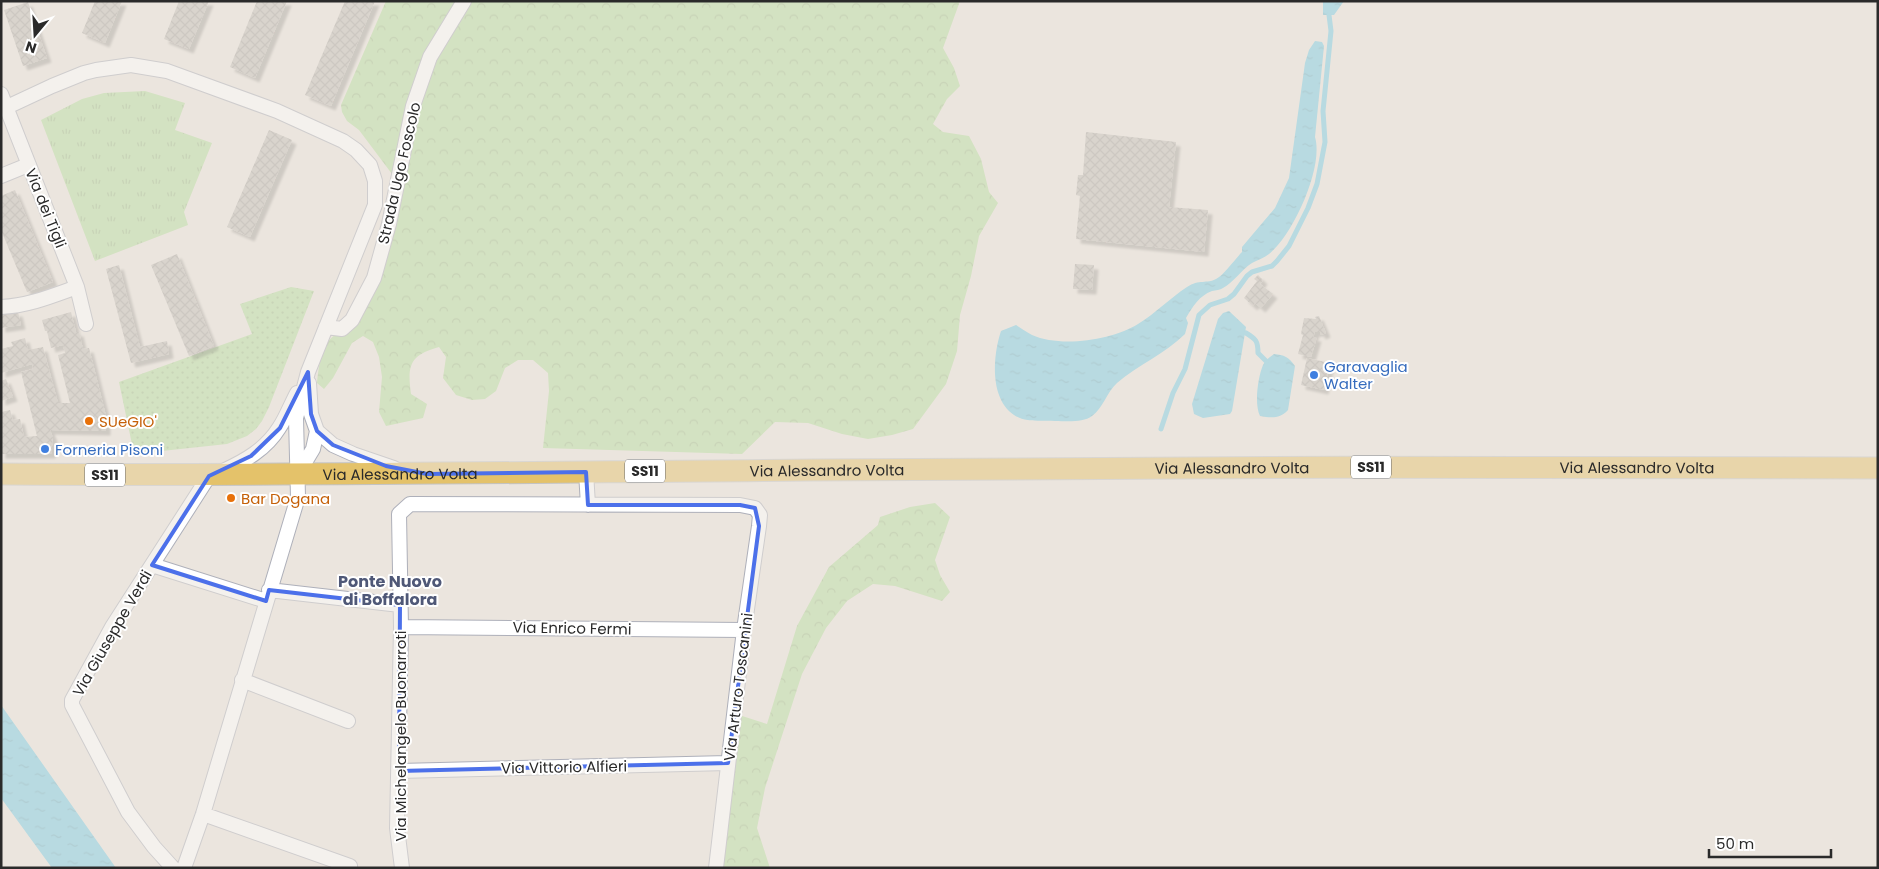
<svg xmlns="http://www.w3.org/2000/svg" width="1879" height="869" viewBox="0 0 1879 869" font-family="Poppins,sans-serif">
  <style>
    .grass { fill: url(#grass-dots) }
    .forest { fill: url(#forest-crowns) }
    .park { fill: url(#park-tufts) }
    .water { fill: url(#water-ripples) }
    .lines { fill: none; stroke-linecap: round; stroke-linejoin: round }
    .stream { stroke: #7acce4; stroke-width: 5 }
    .building { fill: url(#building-cross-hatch); filter: url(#shadow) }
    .street-casing { stroke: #aeb0ba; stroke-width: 16 }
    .primary-casing { stroke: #c3c3c3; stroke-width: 23 }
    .street { stroke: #fff; stroke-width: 14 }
    .primary { stroke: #e4c26a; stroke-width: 21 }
    .marked { fill: none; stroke: #4c70ea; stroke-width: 4; stroke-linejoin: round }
    .shop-dot { fill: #3f7fe0; stroke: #fff; stroke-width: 2 }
    .food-dot { fill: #e8710a; stroke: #fff; stroke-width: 2 }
    .labels { text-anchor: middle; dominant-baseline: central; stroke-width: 4; stroke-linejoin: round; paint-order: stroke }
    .shield { fill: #fff; stroke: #6a6a6a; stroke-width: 1 }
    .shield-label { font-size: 14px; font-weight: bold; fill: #2a2a2a }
    .street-label { font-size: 15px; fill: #2a2a2a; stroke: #fff }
    .shop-label { font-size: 15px; fill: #366cbe; stroke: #fff; text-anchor: start }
    .food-label { font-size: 15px; fill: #c56008; stroke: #fff; text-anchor: start }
    .neighbourhood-label { font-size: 16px; font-weight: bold; fill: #4f5877; stroke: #fff }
  </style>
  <defs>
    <pattern id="grass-dots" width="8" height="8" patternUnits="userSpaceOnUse" patternTransform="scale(1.25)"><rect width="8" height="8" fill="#b7dd9f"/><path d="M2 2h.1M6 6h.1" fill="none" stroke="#9ebe89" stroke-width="1.8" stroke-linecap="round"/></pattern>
    <pattern id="forest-crowns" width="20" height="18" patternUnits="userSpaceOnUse" patternTransform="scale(1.25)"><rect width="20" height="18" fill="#b7dd9f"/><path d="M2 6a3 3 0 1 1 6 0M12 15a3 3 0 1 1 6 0" fill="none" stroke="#9ebe89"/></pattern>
    <pattern id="park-tufts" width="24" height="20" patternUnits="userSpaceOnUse" patternTransform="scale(1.25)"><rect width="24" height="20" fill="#b7dd9f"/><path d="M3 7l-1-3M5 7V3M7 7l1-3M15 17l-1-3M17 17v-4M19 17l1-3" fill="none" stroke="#9ebe89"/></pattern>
    <pattern id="water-ripples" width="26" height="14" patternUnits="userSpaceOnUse" patternTransform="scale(1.25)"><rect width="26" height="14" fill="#7acce4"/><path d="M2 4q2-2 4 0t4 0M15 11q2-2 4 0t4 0" fill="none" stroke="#6aafc4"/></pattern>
    <pattern id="building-cross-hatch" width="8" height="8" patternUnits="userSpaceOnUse" patternTransform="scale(1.25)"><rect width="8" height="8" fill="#c4bfb9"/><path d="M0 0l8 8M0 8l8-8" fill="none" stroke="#a9a49f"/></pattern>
    <filter id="shadow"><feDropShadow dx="4.5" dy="4.5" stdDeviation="1" flood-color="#0004"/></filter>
  </defs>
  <rect width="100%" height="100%" fill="#ebe5de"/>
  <path class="grass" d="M291 287 314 291 269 407 262 421 256 429 247 436 227 444 134 454 119 382 252 334 240 304Z"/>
  <path class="forest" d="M386 1H960L943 48 954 68 960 86 947 99 933 124 943 132 969 136 981 159 989 192 998 203 979 236 971 276 960 315 957 351 946 384 913 429 892 435 868 439 842 434 808 423 775 422 742 454 543 448 549 391 548 373 533 360H518L505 368 496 391 485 399 472 400 456 395 443 378 446 357 439 347C410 355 407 365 411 394L427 404 423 418 386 426 379 412 382 377 379 357 373 342 363 336 352 343 333 378 324 389 317 383C319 367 320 345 335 335 340 331 348 329 353 327L395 178 359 130 347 121 342 112 341 105Z
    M935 503 950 517 935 560 940 575 950 592 942 601 895 586 873 584 847 601 826 628 802 674 765 788 757 828 770 868H721L739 715 767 724 797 626 829 567 878 525 880 517 910 507Z"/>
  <path class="park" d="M145 91 185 103 175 130 212 143 184 212 188 225 95 261 41 120 82 99 104 93Z"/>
  <path class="water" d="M1323 1H1344L1334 15H1323Z
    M1315 41 1322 42 1324 46 1315 137C1324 167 1293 235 1269 254 1264 258 1257 260 1252 263 1241 270 1234 282 1223 288 1220 290 1216 290 1212 291 1199 296 1193 306 1186 318L1188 323 1185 334C1165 354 1138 365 1117 383 1107 392 1103 408 1092 416 1083 423 1066 421 1055 421 1042 420 1025 423 1014 415 989 398 993 355 1001 331L1016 325C1021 328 1026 332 1032 335 1061 348 1112 340 1138 324 1156 313 1170 298 1187 287 1199 279 1207 284 1216 279 1224 275 1235 259 1242 252V247L1275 208 1289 178 1305 63 1309 50Z
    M1229 311 1246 327 1232 411 1230 414 1203 418 1194 414 1192 404 1218 319 1223 313Z
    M1274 354C1284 355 1289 357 1295 366L1288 410C1280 419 1271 418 1260 416 1254 404 1258 377 1263 365 1265 360 1270 357 1274 354Z
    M1 705 116 868H52L1 798Z"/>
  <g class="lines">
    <path class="stream" d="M1246 333C1256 339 1258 341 1258 353L1266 361
      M1161 429 1173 393 1185 369 1199 315 1210 305 1228 299 1234 294 1247 276 1252 272 1272 266 1277 261 1289 246 1308 208 1317 184 1325 142 1323 111 1331 31 1329 15"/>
  </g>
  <path class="building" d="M95 1H122L105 43 82 33Z
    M179 1H209L189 49 164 39Z
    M257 1H287L255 78 230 67Z
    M345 1H375L331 106 305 95Z
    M28 2 47 58 23 66 4 10Z
    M269 130 292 140 250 237 227 227Z
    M1086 132 1176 142 1169 207 1208 210 1204 252 1076 239 1080 196 1076 195 1078 175H1083Z
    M15 190 53 282 27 292 1 230V196Z
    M177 254 214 346 189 356 151 265Z
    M1075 264 1094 265 1092 290 1073 289Z
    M119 265 140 347 167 341 169 354 131 363 106 269Z
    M1258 275 1263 280 1260 284 1273 294 1261 308 1255 303 1253 306 1244 298 1257 281 1254 279Z
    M18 312 21 325 1 328V314Z
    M71 312 76 332H79L83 349 89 348 106 416V431L50 430 53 438 51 454H1V412L10 410 13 420 20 419 24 437 37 436 21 372 33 369 32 364 1 373V349L13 346 11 342 25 338 28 350 43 347 58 403H70L58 355 65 353 63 345 51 348 47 331H45L42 320Z
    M1319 316 1326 333 1321 335 1320 332H1315L1313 337H1317L1311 357 1298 354 1303 335 1301 334 1304 318 1316 319 1315 317Z
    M1307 358 1330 363 1324 390 1301 385Z
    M6 379 13 397 1 401V381Z"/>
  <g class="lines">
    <defs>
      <path id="street" d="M1 94 77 287 86 324
        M7 107 52 86 84 73 96 70 131 65 167 71 277 111 343 141 356 150 370 165 375 181V205L308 372 296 418 298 497 203 814 184 868
        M1 176 28 165
        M1 307C28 306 52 296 77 287
        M326 327 342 329 352 320 374 278 389 224 413 106 430 57 464 1
        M309 383 311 414 317 431 333 445 353 454 394 468
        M223 471C245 461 266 449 279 428 286 418 291 404 297 393
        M586 472 588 505
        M298 474 313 449 317 431
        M152 565 266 601
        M269 590 400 605
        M401 627 744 630
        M242 680 348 721
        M399 771 728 763
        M203 814 350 866
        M173 868 154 847 128 812 72 705V700L112 627 209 476
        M402 868 397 828 401 627 399 514 410 504 740 505 755 508 760 515 759 526 744 630 716 868"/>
      <g id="primary">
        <path id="s1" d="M1 474C272 476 542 472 812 470 1167 467 1523 466 1878 468"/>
      </g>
    </defs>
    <use href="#street" class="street-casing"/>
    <use href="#primary" class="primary-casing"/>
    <use href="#street" class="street"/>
    <use href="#primary" class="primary"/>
  </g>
  <path d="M0 0H1879V869H0ZM308 372 311 414 317 431 333 445 386 466 427 474 586 472 588 505H740L755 508 759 526 728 763 399 771 400 605 269 590 266 601 152 565 209 476 251 456 280 428Z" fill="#ebe5de" fill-opacity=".55" fill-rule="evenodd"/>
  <path class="marked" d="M308 372 311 414 317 431 333 445 386 466 427 474 586 472 588 505H740L755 508 759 526 728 763 399 771 400 605 269 590 266 601 152 565 209 476 251 456 280 428Z"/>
  <g class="shop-dot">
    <circle cx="1314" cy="375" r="5"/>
    <circle cx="45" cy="449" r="5"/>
  </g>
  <g class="food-dot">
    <circle cx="89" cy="421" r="5"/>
    <circle cx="231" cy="498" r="5"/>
  </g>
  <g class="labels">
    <g class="shield">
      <rect x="1351" y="455.5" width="40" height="23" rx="4"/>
      <rect x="625" y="459.5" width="40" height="23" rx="4"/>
      <rect x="85" y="463.5" width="40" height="23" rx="4"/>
    </g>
    <g class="shield-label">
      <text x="1371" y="467">SS11</text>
      <text x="645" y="471">SS11</text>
      <text x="105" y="475">SS11</text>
    </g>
    <g class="street-label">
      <text transform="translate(399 173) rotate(-77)">Strada Ugo Foscolo</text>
      <text transform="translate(46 208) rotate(68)">Via dei Tigli</text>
      <text stroke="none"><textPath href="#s1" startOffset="1636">Via Alessandro Volta</textPath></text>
      <text stroke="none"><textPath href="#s1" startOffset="1231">Via Alessandro Volta</textPath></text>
      <text stroke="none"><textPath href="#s1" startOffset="826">Via Alessandro Volta</textPath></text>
      <text stroke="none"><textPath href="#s1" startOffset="399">Via Alessandro Volta</textPath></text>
      <text transform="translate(572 628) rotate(1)">Via Enrico Fermi</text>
      <text transform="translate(112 633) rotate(-60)">Via Giuseppe Verdi</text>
      <text transform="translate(738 687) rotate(-83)">Via Arturo Toscanini</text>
      <text transform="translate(400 736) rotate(-90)">Via Michelangelo Buonarroti</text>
      <text transform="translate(564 767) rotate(-1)">Via Vittorio Alfieri</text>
    </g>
    <g class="shop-label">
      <text x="1324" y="366">Garavaglia<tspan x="1324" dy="17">Walter</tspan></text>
      <text x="55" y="449">Forneria Pisoni</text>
    </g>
    <g class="food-label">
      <text x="99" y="421">SUeGIO'</text>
      <text x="241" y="498">Bar Dogana</text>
    </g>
    <g class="neighbourhood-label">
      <text x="390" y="581">Ponte Nuovo<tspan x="390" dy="18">di Boffalora</tspan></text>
    </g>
  </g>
  <rect width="1879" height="869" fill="none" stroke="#2a2a2a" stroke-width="5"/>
  <g transform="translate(35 35) rotate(198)" stroke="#ffffff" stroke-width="4" paint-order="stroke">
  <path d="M0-4L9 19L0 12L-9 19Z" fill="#2a2a2a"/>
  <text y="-8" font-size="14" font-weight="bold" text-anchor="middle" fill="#2a2a2a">N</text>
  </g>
  <path d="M1709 849v8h122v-8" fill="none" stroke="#2a2a2a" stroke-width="2.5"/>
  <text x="1716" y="849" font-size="15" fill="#2a2a2a" stroke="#ffffff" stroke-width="4" paint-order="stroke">50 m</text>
</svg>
